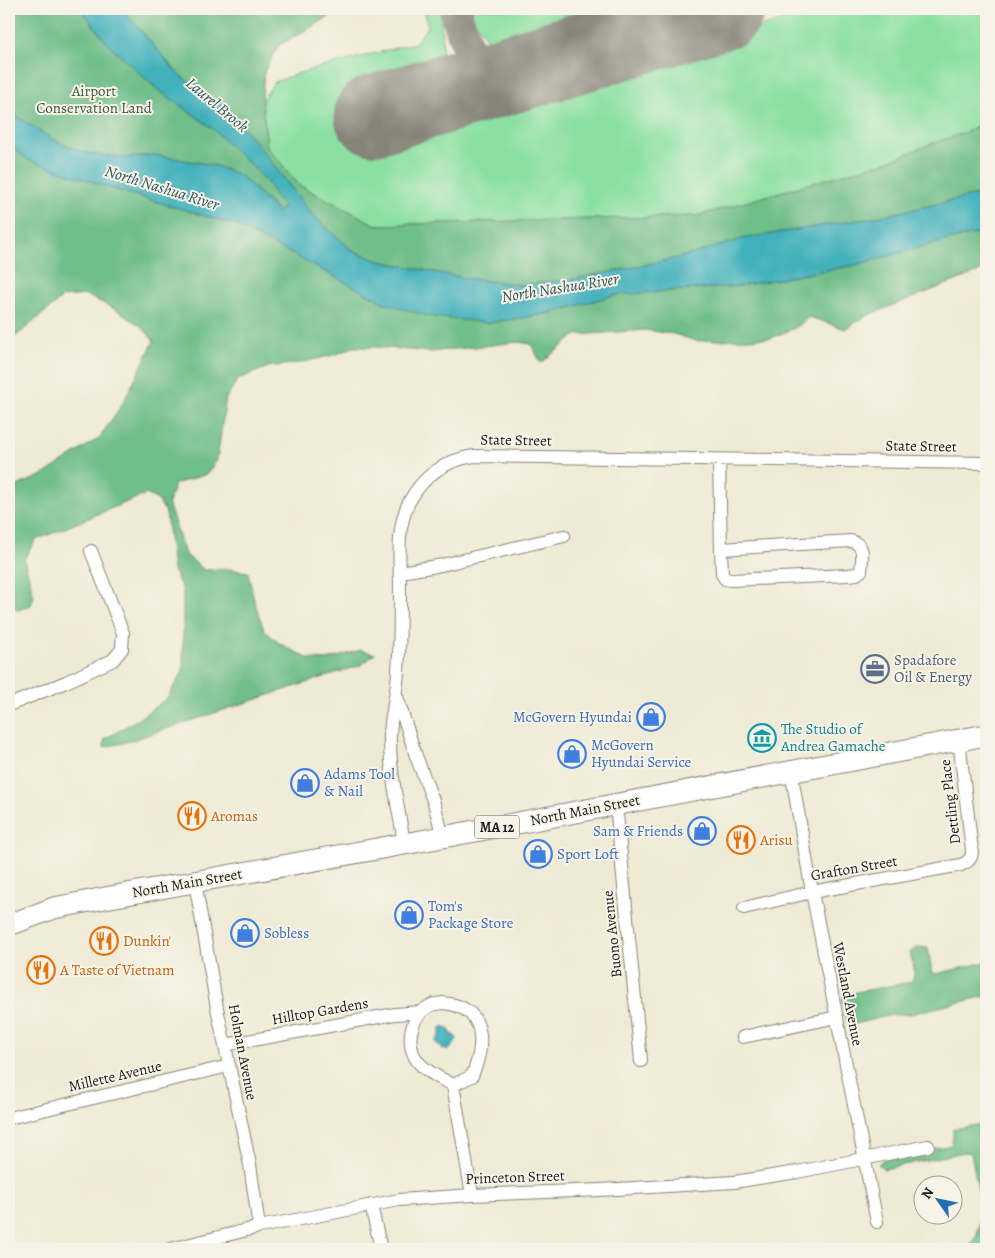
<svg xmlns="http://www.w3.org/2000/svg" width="995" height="1258" viewBox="0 0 995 1258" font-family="Alegreya,serif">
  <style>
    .green { fill: #8ae0a3; stroke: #537e60 }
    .forest { fill: #6fbe89; stroke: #466d52 }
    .water { fill: #40b0bb; stroke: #2e666c }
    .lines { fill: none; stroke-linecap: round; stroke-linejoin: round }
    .taxiway { stroke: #868378; stroke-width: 32 }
    .runway { stroke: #868378; stroke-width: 80 }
    .minor-casing { stroke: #868378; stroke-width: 14 }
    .trunk-casing { stroke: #868378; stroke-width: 23 }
    .minor { stroke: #fff; stroke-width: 12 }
    .trunk { stroke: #fff; stroke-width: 21 }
    .labels { text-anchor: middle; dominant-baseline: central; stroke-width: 4; stroke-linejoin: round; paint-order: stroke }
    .shield { fill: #f7f3e8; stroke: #5e5c59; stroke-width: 1 }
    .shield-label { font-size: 14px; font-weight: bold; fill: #1c1c1c }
    .park-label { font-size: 15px; fill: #3d5744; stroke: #f7f3e8 }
    .street-label { font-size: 15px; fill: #1c1c1c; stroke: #f7f3e8 }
    .service-label { font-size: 15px; fill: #4e5e75; stroke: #f7f3e8; text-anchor: start }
    .shop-label { font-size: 15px; fill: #366cbe; stroke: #f7f3e8; text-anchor: start }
    .culture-label { font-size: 15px; fill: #0d838f; stroke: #f7f3e8; text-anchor: start }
    .food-label { font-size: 15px; fill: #c56008; stroke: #f7f3e8; text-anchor: start }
    .water-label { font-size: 16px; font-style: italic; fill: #2a575c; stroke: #f7f3e8 }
  </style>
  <rect width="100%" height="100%" fill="#f7f3e8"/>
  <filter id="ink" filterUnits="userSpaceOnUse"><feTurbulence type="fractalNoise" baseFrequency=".02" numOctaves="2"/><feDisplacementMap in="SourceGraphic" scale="10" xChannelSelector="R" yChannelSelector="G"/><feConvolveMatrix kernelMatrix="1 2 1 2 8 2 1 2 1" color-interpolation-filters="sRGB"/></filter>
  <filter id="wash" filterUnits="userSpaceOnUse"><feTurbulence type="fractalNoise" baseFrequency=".0096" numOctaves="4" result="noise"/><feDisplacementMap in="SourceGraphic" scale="20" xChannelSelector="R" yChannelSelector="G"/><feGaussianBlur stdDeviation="1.12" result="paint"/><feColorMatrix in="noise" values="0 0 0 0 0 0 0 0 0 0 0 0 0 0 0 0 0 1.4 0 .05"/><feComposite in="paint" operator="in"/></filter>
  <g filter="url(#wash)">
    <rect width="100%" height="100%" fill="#efead4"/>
    <path class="green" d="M424 9H441L443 66 363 91 381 142 819 9H986V121L966 132 928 145 889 161 697 216 376 225 299 185 267 147 262 101 274 82 303 72 415 43 428 27Z
      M472 9H629L494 50 472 17Z"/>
    <path class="forest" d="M9 9H81L107 43 157 89 211 127 265 179 283 206 279 212 240 175 213 165 154 155 124 158 85 153 53 140 9 111Z
      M122 9H343L278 46 264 72 262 101 267 147 299 185 376 225 697 216 889 161 928 145 966 132 986 121V193L878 217 746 238 678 258 575 279 523 285 464 278 379 261 352 250 329 230 309 211 267 156 227 108 179 75Z
      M9 144 28 160 117 190 236 225 385 303 488 323 551 313 614 295 740 286 855 265 947 240 986 232V269L866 316 845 329 809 317 797 327 771 338 696 341 674 334 645 330 576 335 541 363 531 344 518 342 430 352 377 347H353L337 354 300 363 268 367 238 379 226 398 217 460 207 474 175 484 168 503 185 554 204 570 229 569 248 572 254 600 264 630 279 643 309 659 327 660 361 650 375 654 361 665 123 743 104 747 105 739 140 718 167 698 183 671V591L173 570 166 513 158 500 146 494 36 540 24 559 34 596 31 605 18 610 9 606V489L41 476 99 438 123 403 154 341 142 327 117 310 86 295 63 297 9 342Z
      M919 947 928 948 932 972 936 974 986 962V996L910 1014 891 1015 851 1025 847 1022 842 998 848 994 856 992 911 982C918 973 912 962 909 952Z
      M986 1123V1249H967L976 1238 982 1211 971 1153 965 1152 884 1169 878 1164 884 1159 951 1145 953 1138V1129Z"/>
    <path class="water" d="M81 9H122L179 75 227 108 267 156 309 211 329 230 352 250 379 261 464 278 523 285 575 279 678 258 746 238 878 217 986 193V232L947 240 855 265 740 286 614 295 551 313 488 323 427 316 385 303 236 225 117 190 28 160 9 144V111L53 140 85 153 124 158 154 155 213 165 240 175 278 212 283 207 265 179 211 127 157 89 107 43Z
      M443 1026 448 1028 451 1033 457 1038 456 1042 449 1050H445L435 1042 440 1035V1029Z"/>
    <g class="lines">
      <path class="taxiway" d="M455 9 479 84"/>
      <path class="runway" d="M374 115 724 9"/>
    </g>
  </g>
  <g filter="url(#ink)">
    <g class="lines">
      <defs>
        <path id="minor" d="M719 460 721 549 851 541C866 545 862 558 861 571L857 574 848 575 730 580 725 579 722 574 721 549
          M400 572 437 566 564 536
          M397 697 416 756 434 803 443 837
          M9 705 66 682 113 660 122 649 123 633 91 551
          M791 771 812 892 877 1222
          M616 804 641 1061
          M404 844C399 808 389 772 390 735 391 714 397 693 398 671 400 644 400 616 400 588 400 560 396 528 409 502 423 476 446 460 474 456L986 463
          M195 882 217 1008 250 1165 259 1227
          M744 908 812 892 961 865C968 862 972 859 972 850L959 740
          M442 1003C486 1006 486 1043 472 1076L453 1085C442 1079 428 1073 420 1064 404 1047 409 1016 430 1006 433 1004 438 1004 442 1003Z
          M743 1037 837 1017
          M225 1045 395 1014 421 1012
          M453 1085 472 1195
          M9 1118 229 1066
          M371 1205 381 1249
          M171 1249 259 1227 399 1200 472 1195 601 1190 734 1182 797 1172 928 1146"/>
        <path id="trunk" d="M9 925 54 908 105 898 443 837 986 735"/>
      </defs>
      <use href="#minor" class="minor-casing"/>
      <use href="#trunk" class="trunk-casing"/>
      <use href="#minor" class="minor"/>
      <use href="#trunk" class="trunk"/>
    </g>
  </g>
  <defs>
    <symbol id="office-ring" viewBox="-11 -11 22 22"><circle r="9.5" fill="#f7f3e8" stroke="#5c6f8a" stroke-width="1.5"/><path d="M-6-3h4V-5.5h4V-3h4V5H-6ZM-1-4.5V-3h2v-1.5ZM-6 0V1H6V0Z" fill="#5c6f8a"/></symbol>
    <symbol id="shop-ring" viewBox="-11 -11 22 22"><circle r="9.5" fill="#f7f3e8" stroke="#3f7fe0" stroke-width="1.5"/><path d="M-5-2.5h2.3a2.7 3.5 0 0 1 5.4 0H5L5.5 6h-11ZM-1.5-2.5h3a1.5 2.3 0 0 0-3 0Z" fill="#3f7fe0"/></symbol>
    <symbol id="museum-ring" viewBox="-11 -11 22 22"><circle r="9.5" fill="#f7f3e8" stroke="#0f9aa8" stroke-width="1.5"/><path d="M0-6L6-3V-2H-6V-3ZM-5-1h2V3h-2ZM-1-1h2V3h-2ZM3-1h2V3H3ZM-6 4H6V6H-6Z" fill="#0f9aa8"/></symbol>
    <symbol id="restaurant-ring" viewBox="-11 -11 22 22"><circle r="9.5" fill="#f7f3e8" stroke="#e8710a" stroke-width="1.5"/><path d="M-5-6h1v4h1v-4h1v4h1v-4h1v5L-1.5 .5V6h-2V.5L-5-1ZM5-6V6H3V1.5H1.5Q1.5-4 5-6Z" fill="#e8710a"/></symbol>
  </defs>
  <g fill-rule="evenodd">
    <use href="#office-ring" x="859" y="653" width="32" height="32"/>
    <use href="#shop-ring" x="635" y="701" width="32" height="32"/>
    <use href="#museum-ring" x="746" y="722" width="32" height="32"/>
    <use href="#shop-ring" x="556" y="738" width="32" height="32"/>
    <use href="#shop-ring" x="289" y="767" width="32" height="32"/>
    <use href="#restaurant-ring" x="176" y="800" width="32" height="32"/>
    <use href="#shop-ring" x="686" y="815" width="32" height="32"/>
    <use href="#restaurant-ring" x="725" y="824" width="32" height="32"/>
    <use href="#shop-ring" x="522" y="838" width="32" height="32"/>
    <use href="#shop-ring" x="393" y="899" width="32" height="32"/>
    <use href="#shop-ring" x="229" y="917" width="32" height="32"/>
    <use href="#restaurant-ring" x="88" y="925" width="32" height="32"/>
    <use href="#restaurant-ring" x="25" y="954" width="32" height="32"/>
  </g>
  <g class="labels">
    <rect class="shield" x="474.5" y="815.5" width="45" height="23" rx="4"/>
    <g class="shield-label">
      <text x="497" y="827">MA 12</text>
    </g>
    <g class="park-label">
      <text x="94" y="91">Airport<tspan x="94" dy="17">Conservation Land</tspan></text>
    </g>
    <g class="street-label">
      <text transform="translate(516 440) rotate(1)">State Street</text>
      <text transform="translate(921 446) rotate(1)">State Street</text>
      <text transform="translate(950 802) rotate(-97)">Dettling Place</text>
      <text transform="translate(585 810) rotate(-11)">North Main Street</text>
      <text transform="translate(854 868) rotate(-10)">Grafton Street</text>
      <text transform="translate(187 883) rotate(-10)">North Main Street</text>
      <text transform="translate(612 934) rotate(-96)">Buono Avenue</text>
      <text transform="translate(848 994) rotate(79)">Westland Avenue</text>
      <text transform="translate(320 1011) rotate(-10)">Hilltop Gardens</text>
      <text transform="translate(243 1052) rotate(79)">Holman Avenue</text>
      <text transform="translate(115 1076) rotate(-13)">Millette Avenue</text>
      <text transform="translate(515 1177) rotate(-2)">Princeton Street</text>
    </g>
    <g class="service-label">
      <text x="894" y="660">Spadafore<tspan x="894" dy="17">Oil &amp; Energy</tspan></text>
    </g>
    <g class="shop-label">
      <text x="632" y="717" text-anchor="end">McGovern Hyundai</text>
      <text x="591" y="745">McGovern<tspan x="591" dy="17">Hyundai Service</tspan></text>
      <text x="324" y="774">Adams Tool<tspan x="324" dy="17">&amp; Nail</tspan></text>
      <text x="683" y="831" text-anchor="end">Sam &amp; Friends</text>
      <text x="557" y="854">Sport Loft</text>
      <text x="428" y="906">Tom's<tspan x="428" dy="17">Package Store</tspan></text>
      <text x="264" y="933">Sobless</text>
    </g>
    <g class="culture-label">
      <text x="781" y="729">The Studio of<tspan x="781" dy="17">Andrea Gamache</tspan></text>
    </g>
    <g class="food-label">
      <text x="211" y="816">Aromas</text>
      <text x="760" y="840">Arisu</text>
      <text x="123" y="941">Dunkin'</text>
      <text x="60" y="970">A Taste of Vietnam</text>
    </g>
    <g class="water-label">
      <text transform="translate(217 105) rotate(40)">Laurel Brook</text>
      <text transform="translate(162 188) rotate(17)">North Nashua River</text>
      <text transform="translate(560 288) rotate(-9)">North Nashua River</text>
    </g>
  </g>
  <rect width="995" height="1258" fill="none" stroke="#f7f3e8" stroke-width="30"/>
  <g transform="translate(938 1200) rotate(303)"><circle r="24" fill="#f7f3e8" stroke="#9f9d96"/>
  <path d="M0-4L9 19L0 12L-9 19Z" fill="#1f6fb2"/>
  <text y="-8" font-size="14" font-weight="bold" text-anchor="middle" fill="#1c1c1c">N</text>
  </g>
</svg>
